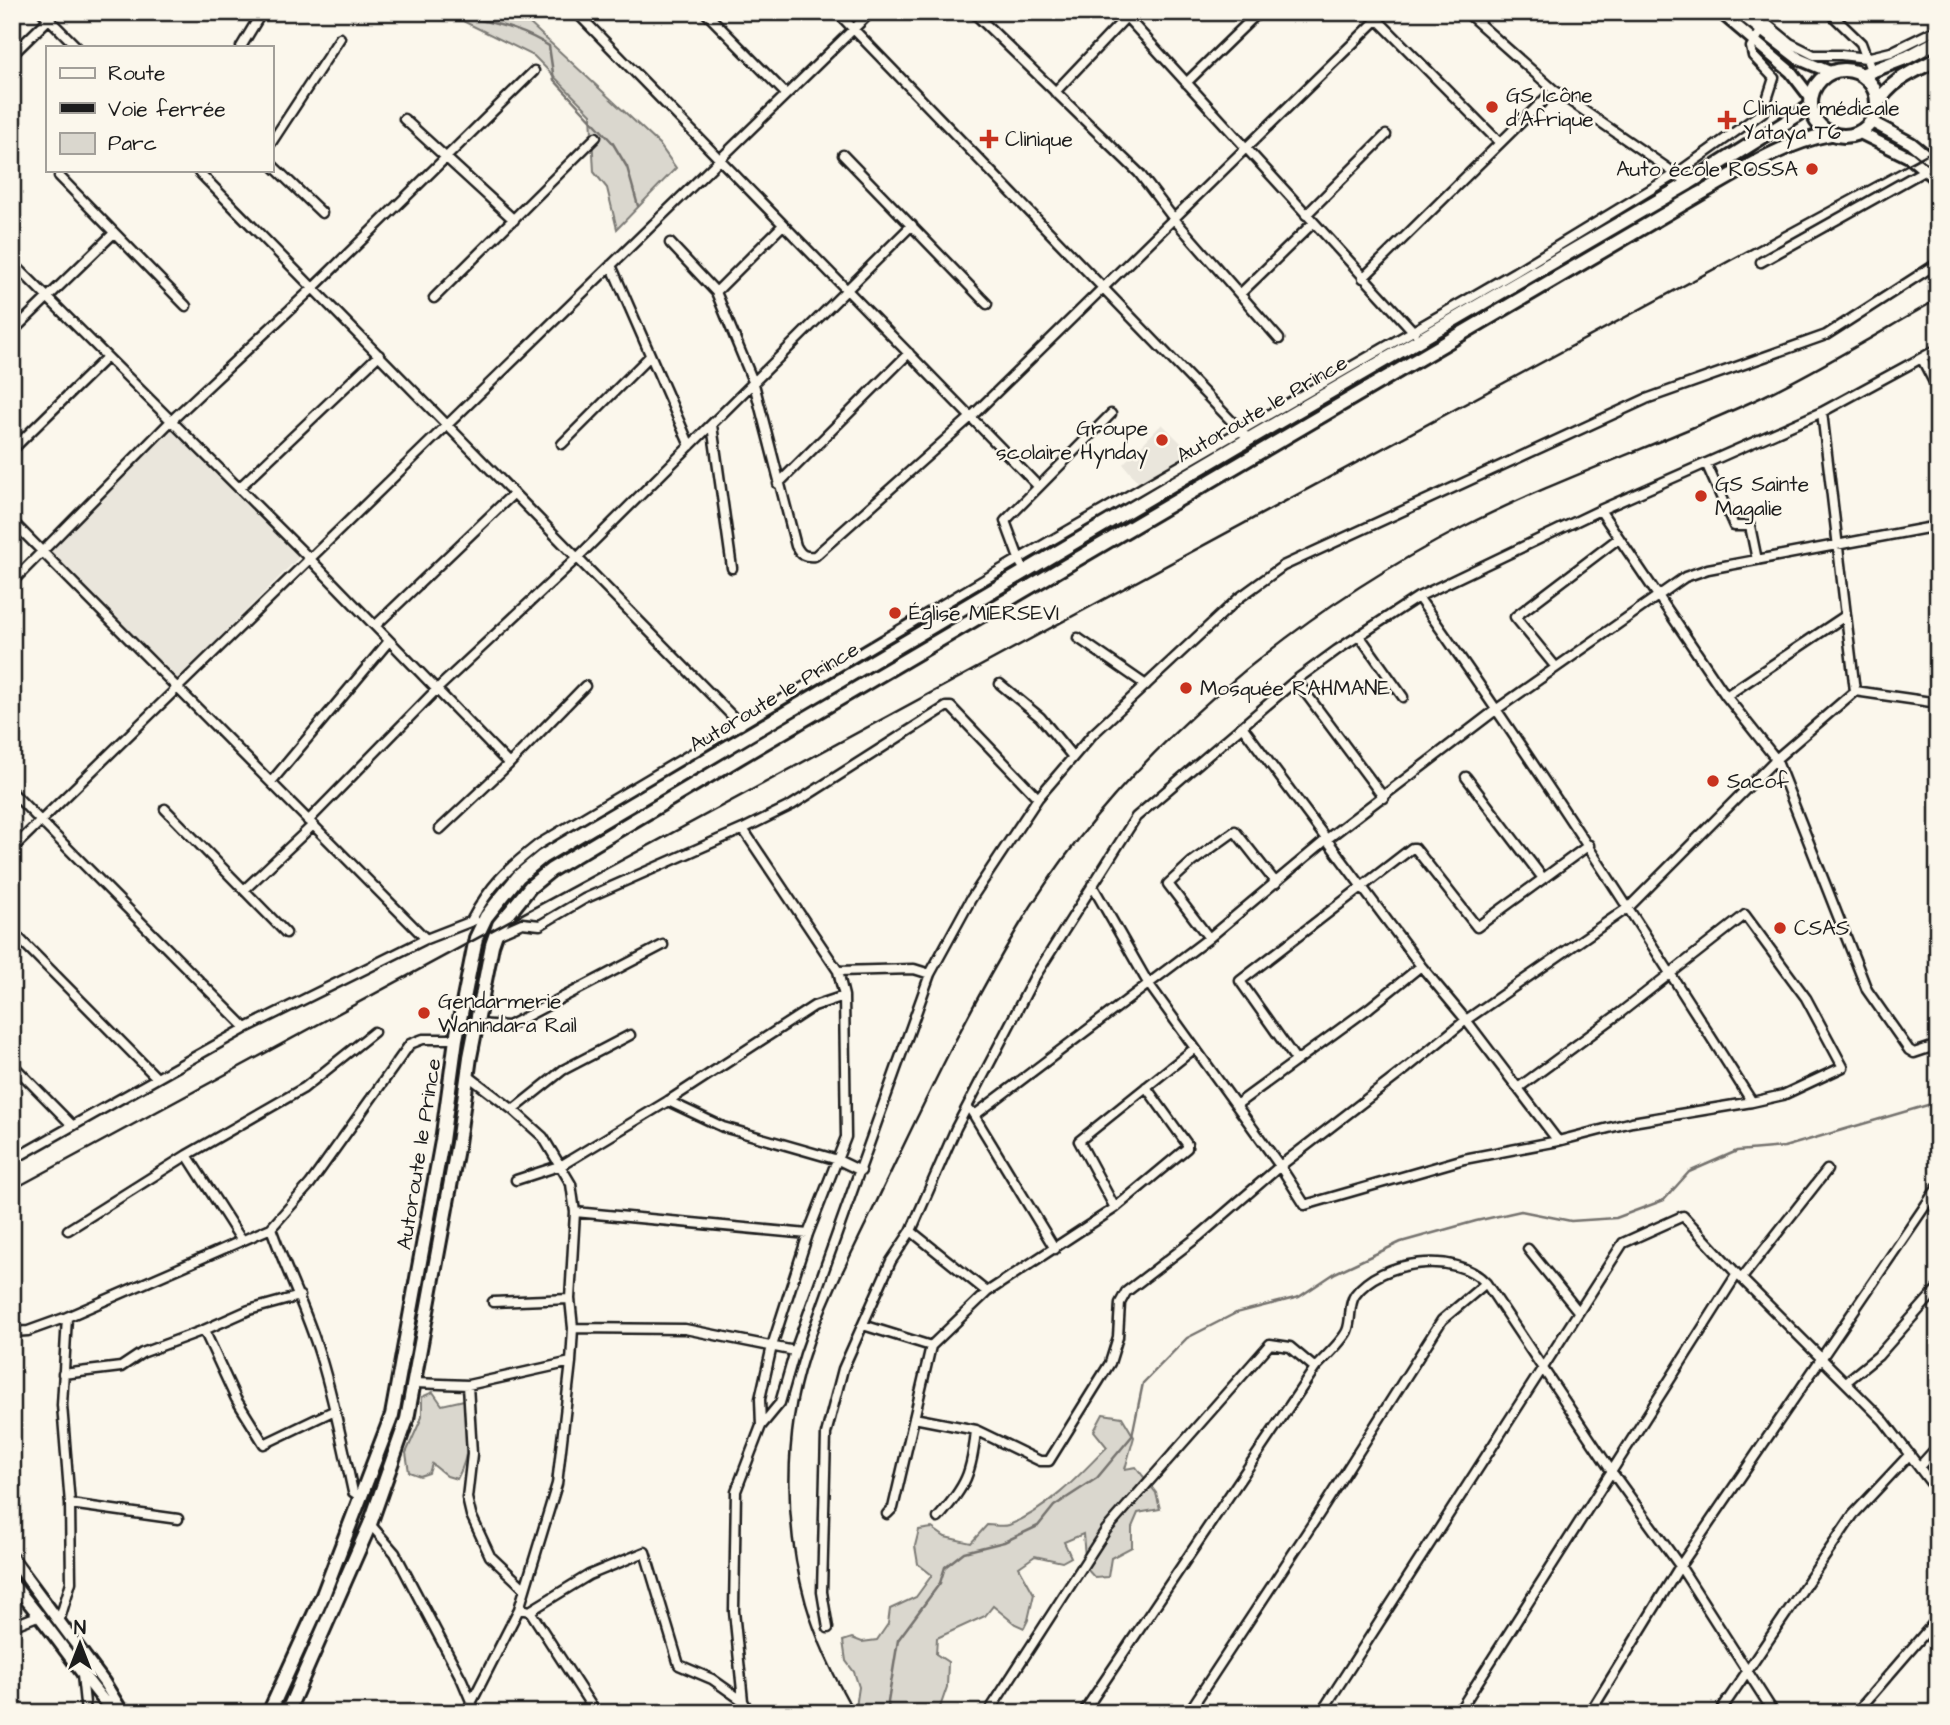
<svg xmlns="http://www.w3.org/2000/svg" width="1950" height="1725" viewBox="0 0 1950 1725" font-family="'Architects Daughter',sans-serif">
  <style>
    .built { fill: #eae6dc }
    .green { fill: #dad7ce; stroke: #7b7a75; stroke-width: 2 }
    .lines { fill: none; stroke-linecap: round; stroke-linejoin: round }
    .stream { stroke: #74726e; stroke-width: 2.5 }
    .minor-casing { stroke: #1c1c1c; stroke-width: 13 }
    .secondary-casing { stroke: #1c1c1c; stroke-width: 16 }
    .primary-casing { stroke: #1c1c1c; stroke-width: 18 }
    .minor { stroke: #fbf7ec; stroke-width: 8 }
    .secondary { stroke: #fbf7ec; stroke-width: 10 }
    .primary { stroke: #fbf7ec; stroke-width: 12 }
    .rail { stroke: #1c1c1c; stroke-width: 2.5 }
    .poi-dot { fill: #c8321e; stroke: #fbf7ec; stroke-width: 2.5 }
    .labels { text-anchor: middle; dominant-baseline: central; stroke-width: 5; stroke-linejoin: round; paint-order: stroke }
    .poi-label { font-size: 21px; fill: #1c1c1c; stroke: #fbf7ec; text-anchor: start }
    .street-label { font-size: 21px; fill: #1c1c1c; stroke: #fbf7ec }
  </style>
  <rect width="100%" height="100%" fill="#fbf7ec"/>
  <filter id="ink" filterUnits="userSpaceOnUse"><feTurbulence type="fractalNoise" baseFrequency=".0143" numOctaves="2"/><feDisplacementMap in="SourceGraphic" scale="14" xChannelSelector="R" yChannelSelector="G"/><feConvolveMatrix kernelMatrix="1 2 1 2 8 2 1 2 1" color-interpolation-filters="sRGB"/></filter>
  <g filter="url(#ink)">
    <path class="built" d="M172 424 302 554 176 682 47 552Z
      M1162 424 1194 456 1142 487 1123 464Z"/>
    <path class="green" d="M417 12H508L526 20 659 144 676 168 617 229 607 188 594 172 591 114 534 56 463 21 424 19Z
      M433 1392 442 1405 464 1400C471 1425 470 1456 457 1479L447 1476 432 1464 429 1473 420 1476 409 1472 406 1453 422 1417V1397Z
      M1103 1414 1122 1417 1134 1437 1125 1469 1136 1467 1156 1493 1160 1509 1138 1513 1132 1527V1547L1111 1558 1108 1577 1095 1578 1086 1568 1083 1534 1064 1542 1071 1557 1062 1562 1035 1556 1019 1567 1034 1594 1028 1620 1024 1628 1015 1624 993 1606 985 1616 937 1638 936 1654 948 1662 947 1687 938 1713H861L856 1707 859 1687 854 1672 846 1661 843 1641 852 1638 862 1642 877 1640 888 1624 890 1609 916 1597 932 1575 918 1564 915 1546 919 1530 932 1528 945 1537 971 1543 987 1525C994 1525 1003 1527 1009 1525 1047 1510 1079 1476 1107 1447L1094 1431Z"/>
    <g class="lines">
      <path class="stream" d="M474 12 476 19C502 25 526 31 549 46L554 80 612 142 627 167 638 206
        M889 1713 888 1702 898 1640 940 1583 945 1567 964 1552 1004 1542 1038 1526 1054 1506 1097 1478 1132 1436 1143 1383 1187 1338 1236 1313 1299 1297 1335 1273 1401 1242 1476 1221 1521 1211 1571 1221 1616 1218 1664 1200 1689 1172 1737 1151 1784 1147 1938 1102"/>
      <defs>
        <path id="minor" d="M42 12 77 47
          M576 12 1038 486
          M705 12 786 94
          M837 12 1244 434
          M973 12 1139 173 1174 219 1279 339
          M1122 12 1414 332
          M1370 12 1499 142
          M1466 12 1554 90 1689 183
          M1752 12 1790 43 1814 55H1841L1866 58 1891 52 1938 29
          M1829 12 1861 43 1871 70
          M241 47 259 17
          M12 55 56 12
          M1186 83 1259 12
          M1055 92 1131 12
          M404 119 514 220
          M271 143 340 38
          M843 155 987 304
          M271 164 322 213
          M197 170 741 725
          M59 176 186 306
          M1306 215 1386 135
          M670 243 716 292 754 384 796 546C801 555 804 557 815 556L971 417 1385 12
          M12 262 310 559 509 764
          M1761 262 1936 164
          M611 265 690 446
          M1363 278 1554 90
          M716 292 783 225
          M1240 294 1313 223
          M434 298 596 137
          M12 332 114 233
          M1922 359 1938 390
          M1822 412 1855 691
          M712 425 732 568
          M562 444 650 356
          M12 450 107 357
          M1706 463 1734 526H1750L1757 560
          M778 484 909 353
          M239 488 379 355
          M1600 510 1726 696 1776 759 1867 990 1909 1050 1914 1053 1938 1045
          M12 521 426 939
          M1021 564 1005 521 1111 414
          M12 582 172 420 313 288 534 71
          M1418 597C1535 762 1644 931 1752 1102
          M375 626 514 493
          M1359 635 1403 697
          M1078 638 1146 685
          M1555 666 1515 617 1619 538
          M1296 680 1384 798
          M1000 684 1040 717 1073 757
          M1726 696 1845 616
          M1242 726 1421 966 1466 1020 1558 1141
          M1466 777 1542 877
          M271 782 389 641
          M12 792 246 1028
          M165 809 286 933
          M308 821 437 689 577 558 912 225
          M440 829 509 764 585 686
          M743 829 792 805 946 707H951L1038 798
          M12 849 871 12
          M1092 885 1148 983 1280 1166 1305 1205 1464 1159 1558 1141 1632 1122 1752 1102 1783 1095 1843 1067 1806 998 1745 915 1620 1013 1518 1088
          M244 890 313 825
          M471 921C490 885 507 869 539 844L1019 559 1515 272 1676 174 1763 112 1774 78 1753 56 1751 47 1761 31
          M12 931 157 1078
          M497 934 522 923 540 925 584 899 743 829 838 971 844 996 846 1137 808 1234 772 1346 760 1399 761 1426
          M1209 938 1168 884 1192 862 1235 831 1276 883
          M838 971 914 969 930 974
          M477 1024 508 1026 663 945
          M1296 1060 1240 981 1412 848H1415L1477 927 1589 845
          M12 1064 72 1125
          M668 1101 723 1127 838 1160 861 1171
          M1236 1105 1369 1008 1421 966
          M513 1110 563 1070 630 1035
          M972 1112 1055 1249
          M975 1115 1209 938 1327 839 1497 709 1685 577 1708 569 1938 526
          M12 1160 246 1028 426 939 475 920
          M516 1180 562 1165 668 1101 814 1006 844 996
          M1115 1208 1079 1141 1195 1048
          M575 1212 808 1234
          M271 1228C286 1271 307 1311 320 1355 334 1400 343 1446 353 1492L359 1496
          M68 1230 187 1155
          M911 1231 987 1292 1115 1208 1187 1148V1144L1146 1087
          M242 1241 187 1155 304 1088 374 1032
          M1528 1249 1578 1311
          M1742 1278 1827 1170
          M493 1302 570 1299
          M863 1325 931 1346
          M573 1328 685 1329 795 1351
          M204 1330 236 1399 264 1444 335 1410
          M12 1332 28 1331 67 1317 271 1228 310 1184 410 1044 423 1039H456
          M63 1374 121 1367 142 1353 204 1330 249 1310 300 1296
          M1846 1382 1878 1356 1938 1288
          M414 1383 468 1385 571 1362
          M468 1385 472 1454 467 1498 471 1515 490 1556 525 1589
          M914 1418 976 1430 1040 1461H1049L1110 1363 1118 1337 1120 1303 1126 1292 1199 1236 1280 1166 1407 1068 1466 1020 1629 907 1776 759 1855 691 1938 703
          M1919 1467 1938 1446
          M70 1504 178 1519
          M887 1514 893 1508 931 1346 987 1292
          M938 1518C966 1486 972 1473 976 1430
          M370 1524 395 1553 462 1680 476 1713
          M519 1609 530 1611 589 1575 645 1552 679 1665 712 1679 743 1701
          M530 1611 596 1713
          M59 1622 71 1582 70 1504 62 1405 67 1317
          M12 1626 40 1615
          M828 1628 822 1592 826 1434 843 1369 891 1261 911 1231 956 1128 1034 978 1136 817 1296 680 1337 650 1418 597 1600 510 1822 412 1938 349
          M82 1675 86 1713
          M466 1713 519 1609 557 1484 571 1362 573 1328 570 1299 575 1212 571 1184 543 1137 513 1110 467 1075
          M750 1713 743 1701 734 1611 736 1491 761 1426 780 1403 795 1351 930 974 971 899 1038 798 1092 735 1239 598 1283 566 1646 399 1826 335 1938 263
          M988 1713 1106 1530 1270 1344 1290 1347 1315 1368
          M1083 1713 1315 1368C1324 1358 1342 1342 1347 1331 1352 1320 1348 1305 1355 1295 1381 1260 1456 1250 1486 1283L1612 1472 1680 1566 1774 1713
          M1188 1713 1319 1514 1442 1320 1486 1283
          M1321 1713 1623 1243 1683 1216 1737 1274 1884 1421 1938 1492
          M1458 1713 1737 1274
          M1590 1713 1680 1566 1938 1187
          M1719 1713 1853 1515 1910 1454
          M1856 1713 1938 1618"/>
        <path id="secondary" d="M1720 12 1791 72 1811 98
          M1738 12 1799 59 1830 72
          M1872 122 1911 143 1938 165
          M1860 133 1909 157 1938 181
          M12 1558 104 1682 123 1713
          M12 1583C49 1625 78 1671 114 1713"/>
        <path id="primary" d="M1811 103a33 33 0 1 1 66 0a33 33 0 1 1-66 0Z
          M1861 75 1908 57 1938 41
          M1877 105C1889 81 1914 71 1938 59
          M269 1713 323 1595 392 1415 442 1141 456 1039 476 938 486 917 497 903 519 876 542 857 1249 439 1689 183 1810 107
          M287 1713 370 1524 407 1419 458 1143 470 1057 492 945 499 925 510 912 530 887 551 870 757 747 1698 195C1741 171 1782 143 1830 134"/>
      </defs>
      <use href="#minor" class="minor-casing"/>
      <use href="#secondary" class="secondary-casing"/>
      <use href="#primary" class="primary-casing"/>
      <use href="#minor" class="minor"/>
      <use href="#secondary" class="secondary"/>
      <use href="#primary" class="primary"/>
      <path class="rail" d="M12 1190 1938 148
        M855 1713C835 1679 817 1642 806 1604 784 1527 783 1435 808 1358 825 1305 851 1254 876 1203 920 1111 964 1017 1017 929 1117 760 1289 617 1463 527 1560 477 1665 443 1764 396 1824 367 1880 332 1938 299"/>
    </g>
  </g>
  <g class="poi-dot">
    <circle cx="1492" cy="107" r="7"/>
    <path d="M1723.5 109.5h7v7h7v7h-7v7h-7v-7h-7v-7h7z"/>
    <path d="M985.5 128.5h7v7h7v7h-7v7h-7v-7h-7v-7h7z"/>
    <circle cx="1812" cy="169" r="7"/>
    <circle cx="1162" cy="440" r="7"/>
    <circle cx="1701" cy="496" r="7"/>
    <circle cx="895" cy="613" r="7"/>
    <circle cx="1186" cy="688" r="7"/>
    <circle cx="1713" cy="781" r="7"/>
    <circle cx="1780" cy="928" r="7"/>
    <circle cx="424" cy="1013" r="7"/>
  </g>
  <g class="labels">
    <g class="poi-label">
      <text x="1506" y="95">GS Icône<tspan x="1506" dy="24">d'Afrique</tspan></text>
      <text x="1743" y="108">Clinique médicale<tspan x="1743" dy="24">Yataya T6</tspan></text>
      <text x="1005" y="139">Clinique</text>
      <text x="1798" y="169" text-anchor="end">Auto école ROSSA</text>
      <text x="1148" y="428" text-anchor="end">Groupe<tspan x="1148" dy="24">scolaire Hynday</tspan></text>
      <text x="1715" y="484">GS Sainte<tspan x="1715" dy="24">Magalie</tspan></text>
      <text x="909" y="613">Église MIERSEVI</text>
      <text x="1200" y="688">Mosquée RAHMANE</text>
      <text x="1727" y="781">Sacof</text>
      <text x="1794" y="928">CSAS</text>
      <text x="438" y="1001">Gendarmerie<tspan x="438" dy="24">Wanindara Rail</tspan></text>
    </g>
    <g class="street-label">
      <text transform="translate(1262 409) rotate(-30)">Autoroute le Prince</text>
      <text transform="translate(774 697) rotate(-31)">Autoroute le Prince</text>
      <text transform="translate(419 1154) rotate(-81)">Autoroute le Prince</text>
    </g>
  </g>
  <rect width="1950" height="1725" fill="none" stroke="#fbf7ec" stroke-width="42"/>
  <rect x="21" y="21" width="1908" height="1683" fill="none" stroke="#1c1c1c" stroke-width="2.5" filter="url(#ink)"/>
  <rect x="46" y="46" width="228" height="126" fill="#fbf7ec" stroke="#a29f99" stroke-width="2"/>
  <rect x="60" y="68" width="35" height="10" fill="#fbf7ec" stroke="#a29f99" stroke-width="2"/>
  <text x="108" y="80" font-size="21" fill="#1c1c1c">Route</text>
  <rect x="60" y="103" width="35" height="10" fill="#1c1c1c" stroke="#a29f99" stroke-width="2"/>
  <text x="108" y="116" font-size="21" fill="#1c1c1c">Voie ferrée</text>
  <rect x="60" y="133" width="35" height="21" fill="#dad7ce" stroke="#a29f99" stroke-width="2"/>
  <text x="108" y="150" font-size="21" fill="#1c1c1c">Parc</text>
  <g transform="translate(80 1644)" stroke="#fbf7ec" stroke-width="5" paint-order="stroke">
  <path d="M0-5L12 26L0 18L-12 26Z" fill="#1c1c1c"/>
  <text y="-10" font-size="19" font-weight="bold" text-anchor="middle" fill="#1c1c1c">N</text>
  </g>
</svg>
